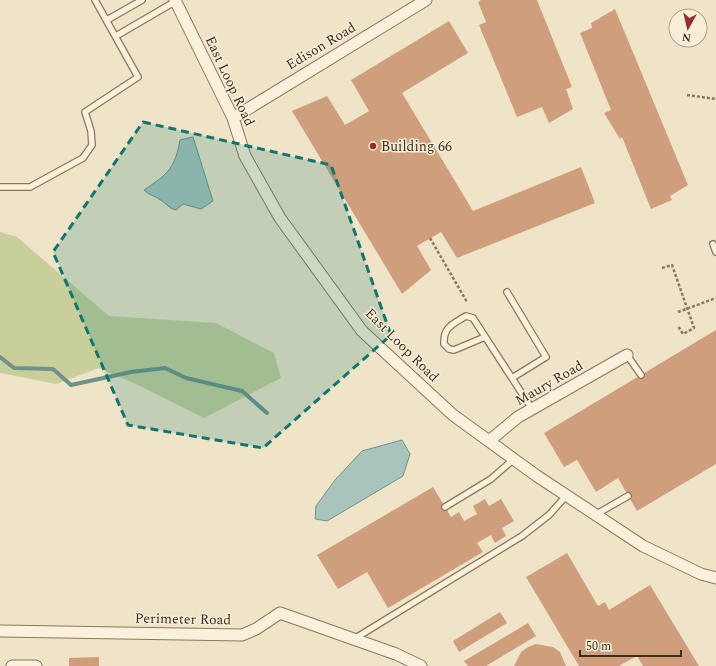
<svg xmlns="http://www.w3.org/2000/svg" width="716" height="666" viewBox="0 0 716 666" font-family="Spectral,serif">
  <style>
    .green { fill: #c9cf9b }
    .water { fill: #a9c4bc; stroke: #6f938a }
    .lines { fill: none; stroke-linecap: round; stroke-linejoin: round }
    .stream { stroke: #6f938a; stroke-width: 4 }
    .building { fill: #cf9f7d }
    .lane-casing { stroke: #8d765c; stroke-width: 8 }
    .street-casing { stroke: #8d765c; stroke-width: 13 }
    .path { stroke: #8d765c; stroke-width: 2.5; stroke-dasharray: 3 2; stroke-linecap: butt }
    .lane { stroke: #faf1dc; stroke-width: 5.5 }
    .street { stroke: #faf1dc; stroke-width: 11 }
    .marked { fill: #0f766e; fill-opacity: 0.2; stroke: #0f766e; stroke-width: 3; stroke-dasharray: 8 5; stroke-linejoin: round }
    .poi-dot { fill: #9e2a2b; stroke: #f7eed8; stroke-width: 1.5 }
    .labels { text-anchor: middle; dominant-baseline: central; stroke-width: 3; stroke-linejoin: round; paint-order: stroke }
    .street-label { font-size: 14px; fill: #3d2e20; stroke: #f7eed8 }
    .poi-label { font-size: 14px; fill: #3d2e20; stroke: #f7eed8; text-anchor: start }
  </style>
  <rect width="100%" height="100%" fill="#f0e4c8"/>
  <path class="green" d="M0 232 17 237 109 316 216 323 274 353 281 378 204 418 138 385 99 368 56 384 0 373Z"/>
  <path class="water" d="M193 137 213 201 201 209 183 204 176 210C168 208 166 203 159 199 153 195 149 195 144 190 168 174 175 168 180 140Z
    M402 440 410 454 403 476 327 521 315 519 316 506 335 480 362 451Z"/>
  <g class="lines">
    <path class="stream" d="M0 357 14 368 53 369 71 385 131 372 165 368 186 378 242 391 267 413"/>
  </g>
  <path class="building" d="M481 0H537L572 87 566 89 573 109 549 123 542 107 517 117 479 25 486 22 478 2Z
    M615 9 688 185 670 196 672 200 651 209 622 137 620 139 604 113 611 110 580 33 592 28 591 23Z
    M449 21 468 53 402 93 473 211 581 167 595 203 457 258 441 232 417 246 431 270 402 294 292 111 327 96 345 125 369 111 351 80Z
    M716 330V464L637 511 618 478 596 492 577 460 564 467 544 433Z
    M433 487 451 517 459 512 464 521 477 514 473 506 485 499 489 506 501 499 514 521 502 528 506 536 495 543 491 535 477 543 483 552 388 608 367 572 338 589 317 555Z
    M567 553 598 606 605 602 609 610 650 585 699 666H643L637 656 619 666H579L526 577Z
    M500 612 507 623 459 652 453 641Z
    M528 623 536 636 486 666H468L464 661Z
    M536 644 553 647 560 652 566 666H514L521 652 528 647Z
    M99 657V666H69V658Z"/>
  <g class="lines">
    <defs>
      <path id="lane" d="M107 20 142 0
        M116 36 176 1
        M0 187H30L83 158 92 145 91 131 85 112 138 77 95 0
        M713 244 716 252
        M507 292 546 357 512 378
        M485 337 454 350 449 349 444 344C443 327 453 324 466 316L473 318 532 409
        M627 355 641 375
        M445 507 491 479 514 459
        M595 515 628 496
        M354 639 522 536 549 515 566 496"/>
      <path id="street" d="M175 0 233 118 245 156 280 218 362 331 453 415 537 476 643 546 701 574 716 578
        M233 118 426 0
        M489 441 518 417 627 355
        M0 631 242 635 256 629 280 613 396 654 421 666
        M12 666H36"/>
    </defs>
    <use href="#lane" class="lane-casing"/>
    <use href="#street" class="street-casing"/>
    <path class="path" d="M687 95 716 99
      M430 238 467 302
      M662 268 672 265 694 328 683 334 678 326
      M678 312 716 298"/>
    <use href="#lane" class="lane"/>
    <use href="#street" class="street"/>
  </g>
  <path class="marked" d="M143 122 331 165 391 335 263 448 128 425 53 252Z"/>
  <circle class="poi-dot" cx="373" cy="146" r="4"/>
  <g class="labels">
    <g class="street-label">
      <text transform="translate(321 46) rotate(-31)">Edison Road</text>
      <text transform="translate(230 81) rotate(65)">East Loop Road</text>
      <text transform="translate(402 345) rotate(45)">East Loop Road</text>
      <text transform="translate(549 383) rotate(-30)">Maury Road</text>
      <text transform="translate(183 619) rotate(1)">Perimeter Road</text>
    </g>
    <g class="poi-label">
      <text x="381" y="146">Building 66</text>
    </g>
  </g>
  <g transform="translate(688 28) rotate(188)"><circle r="19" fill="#f7eed8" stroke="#ada18e"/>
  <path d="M0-3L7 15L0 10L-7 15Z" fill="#9e2a2b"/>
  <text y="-6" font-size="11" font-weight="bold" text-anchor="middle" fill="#3d2e20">N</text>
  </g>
  <path d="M580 650v6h101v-6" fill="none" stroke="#3d2e20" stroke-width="2"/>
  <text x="586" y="650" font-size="12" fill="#3d2e20" stroke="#f7eed8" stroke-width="3" paint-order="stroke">50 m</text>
</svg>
